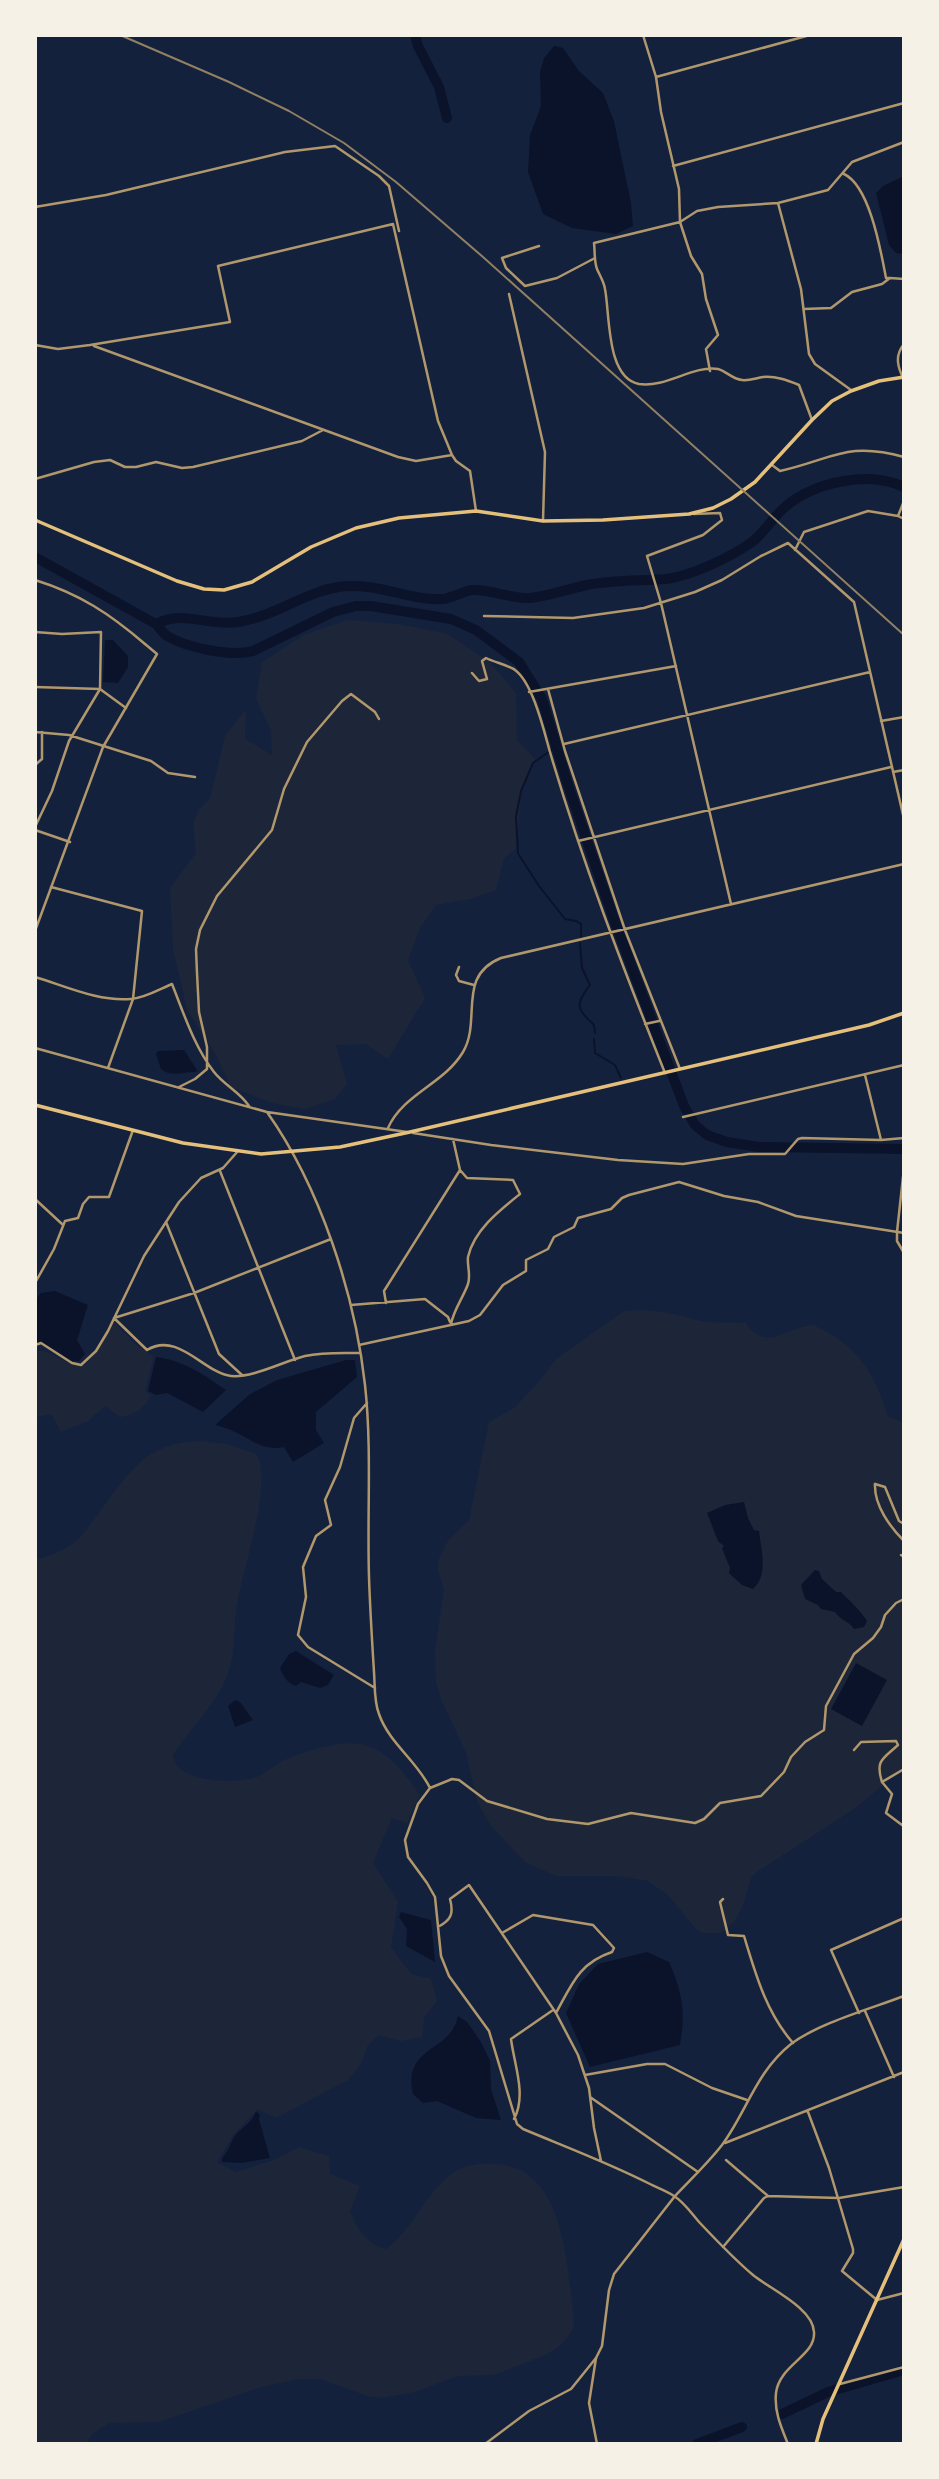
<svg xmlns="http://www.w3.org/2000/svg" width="939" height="2479" viewBox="0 0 939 2479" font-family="Jost,sans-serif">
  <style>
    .green { fill: #1d2539 }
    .water { fill: #0b132b }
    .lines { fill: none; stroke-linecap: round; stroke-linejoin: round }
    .stream { stroke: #0b132b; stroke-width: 2 }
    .river { stroke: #0b132b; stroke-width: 10 }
    .minor { stroke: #b1986c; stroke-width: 2.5 }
    .tertiary { stroke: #b1986c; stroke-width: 2.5 }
    .secondary { stroke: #e5c07b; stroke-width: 3.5 }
    .primary { stroke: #e5c07b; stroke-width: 3.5 }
    .rail { stroke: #918062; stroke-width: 2 }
  </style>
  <rect width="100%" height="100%" fill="#14213d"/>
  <path class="green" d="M347 620 398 624 448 634 491 663 516 693 517 740 535 759 522 788 516 849 504 858 496 890 470 899 436 905 420 928 408 960 425 998 388 1059 366 1044 336 1045 347 1084 335 1099 305 1109 272 1103 231 1087 215 1053 187 1010 173 949 170 888 196 853 193 823 200 808 210 799 225 736 246 709 245 739 272 755 271 730 256 699 262 662 304 635Z
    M645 1310C661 1312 675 1314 689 1318 706 1324 728 1322 746 1323 765 1353 786 1327 813 1325 858 1345 873 1371 888 1416L904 1423V1768L854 1809 754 1874 751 1878 743 1905 735 1921 721 1933H702L696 1929 668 1895 648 1881 618 1876H556L525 1862 491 1826 477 1802 466 1752 442 1702 436 1682 435 1651 444 1590 438 1571V1561L449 1539 469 1520 489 1422 514 1408 538 1383 556 1359 624 1311Z
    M113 1321 135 1344 154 1357 145 1391 151 1395C144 1409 135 1415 120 1417L105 1406 88 1421 61 1432 51 1414 35 1417V1350C53 1350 65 1366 83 1366L97 1352Z
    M201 1441 227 1444 256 1454C275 1479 239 1580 236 1612 233 1634 236 1655 227 1676 215 1707 189 1728 173 1756 178 1784 238 1785 259 1776 265 1773 271 1768 277 1764 297 1753 338 1740 360 1744 388 1749 405 1774 420 1795L407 1823 392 1818 373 1863 398 1902 391 1947 411 1974 431 1979 437 2001 424 2018 422 2037 401 2041 379 2035 368 2045 362 2062 348 2080 276 2118 258 2109 234 2134 217 2162 236 2172 274 2160 299 2147 329 2156 330 2174 360 2186 350 2211C356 2227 368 2246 386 2249 413 2229 424 2196 449 2176 462 2165 479 2163 495 2164 566 2166 567 2269 574 2322L573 2330 560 2346 548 2354 494 2375 458 2376 415 2392 380 2398 367 2396 320 2379H299L261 2387 159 2422 109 2423 92 2434 87 2444H35V1560C49 1556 63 1551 75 1542 83 1535 89 1526 96 1517 127 1476 143 1442 201 1441Z"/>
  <path class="water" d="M554 46 563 48 579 71 603 93 614 121 631 203 633 226 616 234 572 228 543 214 528 172 530 135 541 106 540 72 544 58Z
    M904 176V254L896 253 889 245 876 193 883 186Z
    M105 640H113L128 656V667L118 683 103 682Z
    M184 1050 197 1070 196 1072C184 1071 172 1078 161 1069L156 1054 158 1051Z
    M55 1291 88 1305 77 1340 85 1354 79 1361H70L40 1342 35 1343V1300L41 1293Z
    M156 1357C182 1360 205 1375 226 1390L203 1412 167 1393 156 1395 148 1391Z
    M346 1360H355L357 1377 316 1412V1430L324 1443 293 1462 284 1447C264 1451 254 1441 237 1433 230 1429 222 1427 215 1425L250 1394 277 1380Z
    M744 1502 748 1518 754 1530 759 1531C761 1550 769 1574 753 1589L742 1585 729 1573 730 1568 722 1548 724 1546 718 1541 707 1513 725 1505Z
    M815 1570 819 1571 822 1579 836 1592H841C849 1600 862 1612 867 1621L864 1627 854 1629C849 1621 840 1620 835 1612L821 1609 818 1605 805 1599 801 1585Z
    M296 1651 334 1675 328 1685 320 1688 301 1682 296 1686C287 1683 283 1676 280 1668L289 1654Z
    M856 1663 887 1680 862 1726 831 1709Z
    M235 1700 240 1702 253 1720 235 1727 228 1706Z
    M401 1912 431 1920 435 1962 406 1946 407 1929 399 1917Z
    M647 1952 669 1962C682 1990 686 2013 680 2045L590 2067 566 2013 579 1984 598 1964Z
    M458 2016 467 2022 481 2042 490 2061 491 2089 501 2120 476 2118 437 2101 423 2103 413 2094C402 2045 451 2053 458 2016Z
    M256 2111 260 2115 259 2119 270 2158 241 2163 222 2162V2158C228 2151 230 2145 234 2137 242 2126 252 2124 256 2111Z"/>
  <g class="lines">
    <path class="stream" d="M518 853 516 817 521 791 533 763 557 746
      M519 855 539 886 565 919 576 921 581 924V937
      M580 943 582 968 590 985C575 1005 576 1008 594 1025L595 1033
      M594 1039 595 1053 615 1065 621 1078"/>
    <path class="river" d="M415 35 418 46 439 87 447 118
      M35 557 156 624C159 627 163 633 167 636 188 648 231 657 253 651L333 612 356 606H371L451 619 476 630 519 662 542 699 568 785 613 917 684 1106 695 1125 707 1135 727 1142 759 1147 904 1149
      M156 624C183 609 209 627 238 622 273 617 303 593 338 587 376 581 408 601 442 599 452 599 462 591 472 590 491 589 510 599 530 598 550 596 567 589 587 585 613 580 639 581 666 579 691 576 731 557 752 542 765 532 773 517 785 507 814 482 869 470 904 487
      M782 2414 828 2392 904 2370
      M697 2444 742 2427"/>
    <path class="minor" d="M643 35 656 77 661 112 679 189 680 222 691 256 702 274 706 299 718 335 706 349 710 371
      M656 77 810 35
      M673 166 904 103
      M844 174C870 186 881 252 886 278H890
      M778 203 801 289 809 354 815 364 851 390
      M35 207 106 195 285 152 335 146 379 176 389 186 399 231
      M539 246 502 258 506 268 525 286 557 278 595 258
      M509 294 545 452 543 521
      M804 309 831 308 852 292 882 284 890 278 904 279
      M904 344C894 356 898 368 904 380
      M35 345 58 349 90 345 230 322 218 266 393 224 438 421 452 455 456 461 470 471 476 511
      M94 346 398 457 416 461 452 455
      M812 420 799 385C787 380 776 376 763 377 756 378 749 381 742 380 732 379 726 371 718 369 693 365 666 388 639 384 606 378 610 314 605 289 604 282 600 276 597 269 594 261 595 251 594 243L680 222 697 211 718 207 778 203 828 190 852 162 904 142
      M772 465 780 471C833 459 847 441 904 457
      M35 479 94 462 110 460 125 467H136L156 462 182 468 193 467 302 441 323 430
      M904 501 898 516 904 519
      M694 514 720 513 722 520 703 535 647 556 661 603 731 904
      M795 550 804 532 868 511 898 516
      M35 580C80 594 110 614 145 644
      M484 616 573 618 644 608 695 592 722 580 761 556 788 543 854 602 904 819
      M35 632 62 634 101 632 100 689 69 741 52 791 35 827
      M472 673 479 681 487 679 482 661 486 658C494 662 510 666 515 670 533 683 544 731 550 752 582 861 623 968 665 1073
      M35 687 100 689 126 708
      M548 689 565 751 625 930 680 1069
      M529 692 676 666
      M881 721 904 717
      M35 732 69 735 151 761 168 773 195 777
      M564 744 870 672
      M35 765 42 759V732
      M893 772 904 770
      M35 830 70 842
      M578 841 891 767
      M51 887 142 911 133 999 108 1068
      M459 967 456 975 459 981 474 985
      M35 977C65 986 99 1002 131 999 145 998 160 989 172 984 184 1014 194 1046 214 1072 224 1085 240 1092 249 1106
      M645 1024 659 1021
      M35 1048 267 1112 407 1132
      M865 1075 881 1140
      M179 1087 195 1079 207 1069V1047L199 1012 197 973 196 949 200 930 217 896 272 830 284 789 307 742 342 701 351 694 375 712 379 719
      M267 1112C320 1187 355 1294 365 1385 372 1448 367 1513 369 1577 370 1609 372 1640 374 1672 375 1686 374 1702 379 1714 389 1743 417 1761 430 1788
      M683 1117 904 1065
      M388 1128C403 1094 444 1084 463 1052 482 1020 456 976 501 958L904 864
      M413 1133 491 1145 618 1160 683 1164 749 1154H785L798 1139 802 1138 881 1140 904 1138
      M904 1168 897 1232V1241L904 1253
      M220 1171 295 1360
      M35 1199 62 1224
      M166 1222 219 1354 242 1375
      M35 1283 54 1249 65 1221 78 1218 83 1204 89 1197H109L133 1130
      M386 1303 384 1291 460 1170
      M351 1305 425 1299 448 1317 450 1322
      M114 1318 147 1350C178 1331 204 1373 231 1376 253 1378 284 1361 305 1356 323 1352 342 1353 360 1353
      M114 1318 194 1293 331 1239
      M451 1324C454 1309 463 1298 468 1284 471 1275 467 1266 468 1257 474 1230 500 1210 520 1194L513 1180 467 1178 460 1170 453 1139
      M35 1345 41 1343 72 1363 81 1365 96 1351 108 1331 144 1256 179 1202 201 1178 223 1168 238 1151
      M359 1345 469 1321 480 1315 503 1285 526 1271V1260L548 1249 554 1237 574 1227 578 1218 611 1209 622 1198 629 1195 679 1182 724 1196 758 1202 796 1216 904 1233
      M367 1403 354 1418 340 1467 325 1500 331 1525 316 1536 303 1567 306 1597 298 1635 308 1647 375 1688
      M875 1484C874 1505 890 1527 904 1541
      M901 1555 904 1557
      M854 1750 861 1742 896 1741 898 1745C883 1759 875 1760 882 1782
      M904 1769 882 1782 892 1794 886 1813 902 1825 904 1823
      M723 1899 720 1902 728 1935 744 1936C756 1975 766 2012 793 2043
      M438 1927C451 1920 454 1914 450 1899L469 1885 556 2013 578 2055 589 2088 594 2128 601 2161
      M502 1933 533 1915 593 1925 614 1948 612 1952C579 1963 572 1984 556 2013
      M865 2011 894 2077
      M859 2013 831 1950 904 1918
      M585 2075 647 2064H665L712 2088 747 2100
      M590 2097 698 2172
      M808 2112 829 2168 853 2249V2253L842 2271 877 2300 904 2293
      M514 2119C527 2095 514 2064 511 2039L553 2010
      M725 2143 904 2072
      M726 2160 768 2196
      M723 2247 764 2198 768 2196 839 2198 904 2187
      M840 2384 904 2367
      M597 2444 589 2403 596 2358 602 2346 609 2290 614 2274 675 2196
      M788 2444C781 2427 774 2411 776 2393 779 2365 816 2356 814 2332 813 2308 770 2289 753 2275 734 2259 717 2241 700 2223 692 2214 684 2202 674 2196 667 2191 658 2188 650 2184 609 2163 566 2147 523 2129L517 2124 489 2031 449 1976 441 1956 435 1897 427 1883 408 1857 405 1840 418 1804 430 1788 452 1779 459 1780 487 1801 547 1819 588 1824 631 1813 695 1823 704 1819 720 1803 761 1796 784 1772 791 1757 805 1742 824 1730 826 1706 854 1654 873 1638 881 1627 885 1615 896 1603 904 1599"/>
    <path class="tertiary" d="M35 931 103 747 157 654 145 644
      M875 1484 885 1487 899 1521 904 1524
      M675 2196C691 2179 708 2163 722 2145 747 2111 756 2072 791 2044 819 2023 870 2009 904 1996
      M485 2444 529 2411 571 2389 596 2358"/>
    <path class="secondary" d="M35 520 177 581 204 589 224 590 252 582 311 547 356 528 399 518 476 511 543 521 603 520 689 514 713 508 731 499 755 482 812 420 832 401 851 391 879 381 904 377
      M816 2444 823 2419 904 2239"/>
    <path class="primary" d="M35 1105 183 1143 261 1154 340 1147 410 1132 869 1025 904 1013"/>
    <path class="rail" d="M120 35 229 82 289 111 344 143 396 182 483 257 904 635"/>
  </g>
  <rect width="939" height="2479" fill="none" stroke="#f6f1e7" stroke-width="74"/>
</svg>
